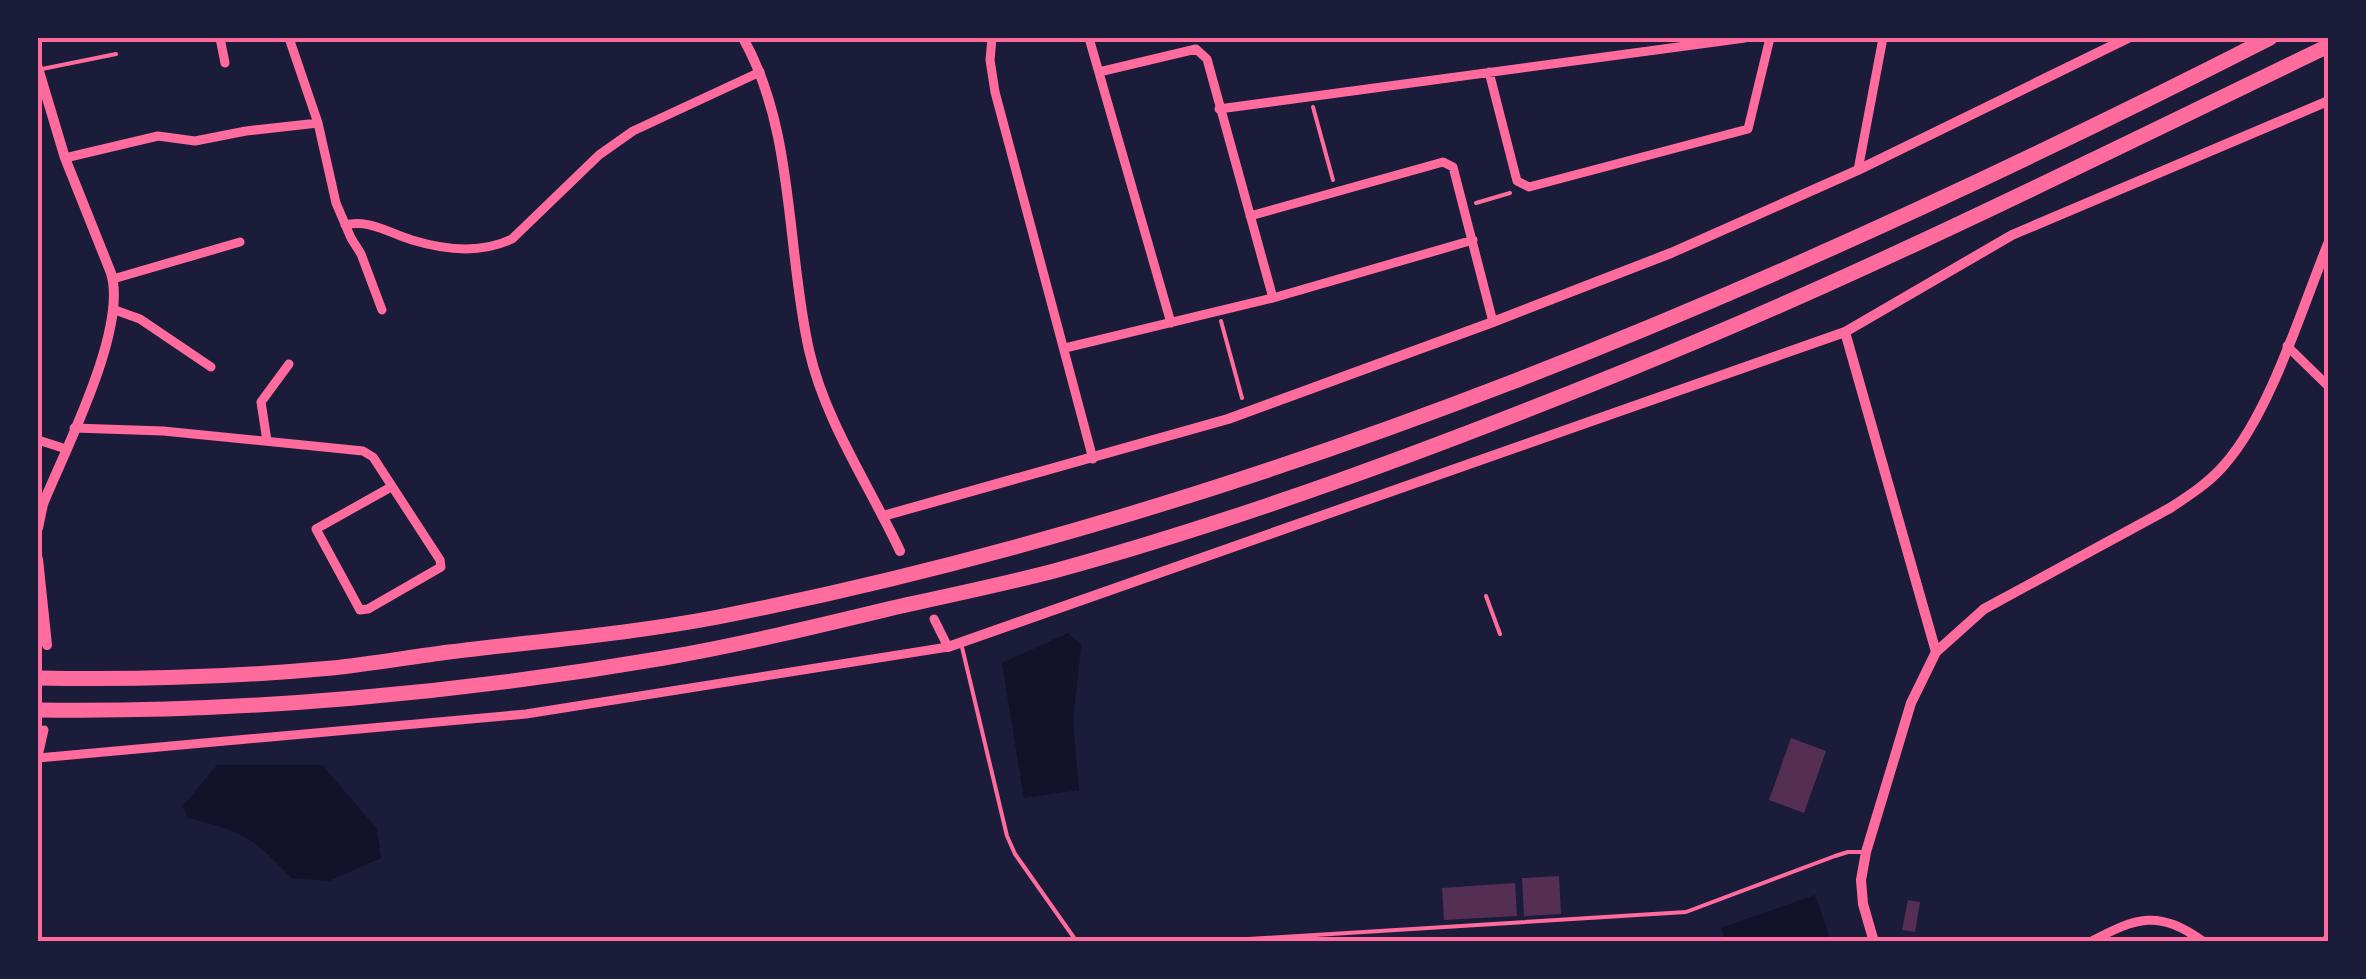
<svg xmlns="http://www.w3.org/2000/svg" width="2366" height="979" viewBox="0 0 2366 979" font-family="Signika,sans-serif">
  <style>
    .water { fill: #12122b }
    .building { fill: #542f53 }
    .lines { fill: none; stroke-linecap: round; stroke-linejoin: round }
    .path { stroke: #ff6b9d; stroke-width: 4 }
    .service { stroke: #ff6b9d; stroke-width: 4 }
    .minor { stroke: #ff6b9d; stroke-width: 9 }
    .tertiary { stroke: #ff6b9d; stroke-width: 10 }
    .motorway { stroke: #ff6b9d; stroke-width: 15 }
    .neatline { fill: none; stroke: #ff6b9d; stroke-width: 4 }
  </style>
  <rect width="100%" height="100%" fill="#1b1b3a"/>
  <path class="water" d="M1068 633 1081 645 1073 721 1079 790 1024 798 1002 663Z
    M217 765H322L377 829 381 858 329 881 291 878C250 835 246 833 188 818L183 806Z
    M1815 895 1831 941H1726L1721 928Z"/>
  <path class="building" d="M1791 738 1826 751 1804 813 1769 800Z
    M1559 876 1561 914 1524 916 1522 878Z
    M1515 883 1517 916 1444 920 1442 888Z
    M1908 900 1920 902 1915 932 1902 930Z"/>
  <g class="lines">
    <path class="path" d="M1313 107 1333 180
      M1476 203 1510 193
      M1221 321 1242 398
      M1486 596 1500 634"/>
    <path class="service" d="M42 69 116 54
      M961 643 1007 836 1015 854 1077 942
      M1201 942 1686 912 1835 856 1848 852H1866"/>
    <path class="minor" d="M220 38 225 63
      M289 38 318 123 336 203 351 238 361 254 382 310
      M992 38 990 60 995 92 1093 459
      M1089 38 1171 323
      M1099 72 1196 49 1207 59 1273 298
      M1489 72 1517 181 1529 187 1748 129 1770 38
      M1219 109 1745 38
      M65 158 158 136 195 141 246 131 318 123
      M1858 170 1883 38
      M1250 216 1443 162 1453 167 1493 322
      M345 225C370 219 389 233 412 240 445 250 481 254 512 239L599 155 633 131 760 72
      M113 279 240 242
      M115 310 140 319 211 367
      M2287 346 2328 386
      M1065 348 1273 298 1473 240
      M74 428 163 431 363 451 373 457 440 560 441 567 368 609 360 610 316 529 391 487
      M38 440 66 449
      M267 441 261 402 289 364
      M38 756 44 730
      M38 758 526 714 948 647 934 619
      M2090 942C2137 917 2158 909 2204 942
      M2325 942 2328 938"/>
    <path class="tertiary" d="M743 38C795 130 786 248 809 350 825 421 869 485 900 551
      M38 68 65 158 111 273C128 328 66 448 43 504L38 528
      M1845 332 1936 652 1911 703 1866 852 1861 880 1863 904 1874 942
      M883 516 1228 419 1493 322 1671 253 1858 170 2128 38
      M38 559 47 645
      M948 647 1845 332 2012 235 2328 101
      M1936 652 1984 609 2170 508C2190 495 2210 482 2225 464 2270 413 2302 308 2328 244"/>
    <path class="motorway" d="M38 678C135 680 234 677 332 668 371 664 410 657 449 652 539 641 629 634 718 617 1263 510 1777 289 2270 38
      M38 710C243 713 461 693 664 658 744 644 822 625 901 606 952 595 1004 584 1054 571 1248 518 1439 446 1625 371 1865 274 2096 158 2328 46"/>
  </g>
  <rect width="2366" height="979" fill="none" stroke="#1b1b3a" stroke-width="80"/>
  <rect x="40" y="40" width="2286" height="899" class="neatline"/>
</svg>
